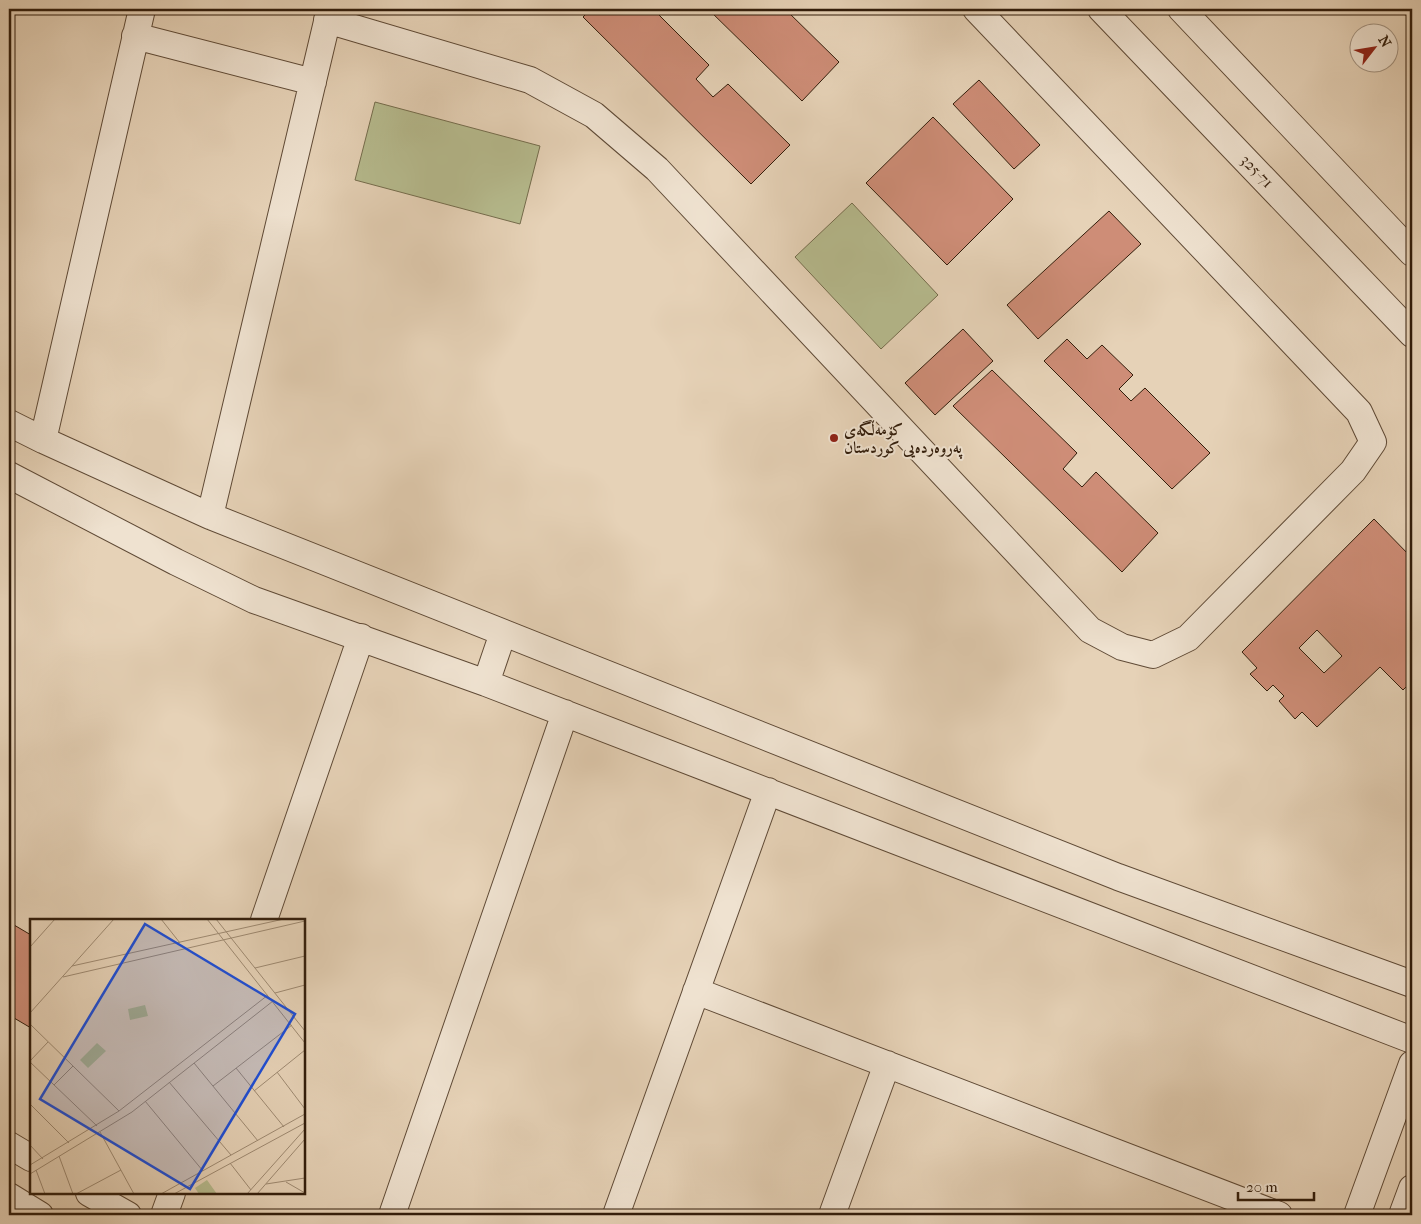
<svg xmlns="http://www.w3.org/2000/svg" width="1421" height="1224" viewBox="0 0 1421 1224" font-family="'IM FELL French Canon',Amiri,serif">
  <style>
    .green { fill: #b6bb8e; stroke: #746c4c }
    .building { fill: #ce8d77; stroke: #321d0b; fill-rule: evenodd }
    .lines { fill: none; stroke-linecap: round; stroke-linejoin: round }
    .minor-casing { stroke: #5f4a36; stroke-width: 28 }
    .minor { stroke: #efe2d0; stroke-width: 26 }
    .poi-dot { fill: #8f2418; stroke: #efe2d0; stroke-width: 2 }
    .labels { text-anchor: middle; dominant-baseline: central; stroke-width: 4; stroke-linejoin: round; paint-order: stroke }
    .street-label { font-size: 16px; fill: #321d0b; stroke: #efe2d0 }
    .poi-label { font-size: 16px; font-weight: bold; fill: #321d0b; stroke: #efe2d0; text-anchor: start }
    .inset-road { fill: none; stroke: #9e8a72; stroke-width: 1 }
    .view { fill: #1d4ed8; fill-opacity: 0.15; stroke: #1d4ed8; stroke-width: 2.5 }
    .inset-edge { fill: none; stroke: #321d0b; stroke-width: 2.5 }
  </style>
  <rect width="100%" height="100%" fill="#e6d2b7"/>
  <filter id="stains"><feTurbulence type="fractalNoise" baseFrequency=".004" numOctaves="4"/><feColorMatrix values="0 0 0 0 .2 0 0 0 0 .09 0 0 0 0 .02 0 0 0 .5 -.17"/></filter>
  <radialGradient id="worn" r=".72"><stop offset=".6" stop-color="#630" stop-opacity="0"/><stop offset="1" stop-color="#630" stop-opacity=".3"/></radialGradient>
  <path class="green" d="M375 102 540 146 520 224 355 180Z
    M852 203 938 295 881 349 795 257Z"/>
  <path class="building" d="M591 9H653L709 65 696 79 713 97 728 84 790 145 751 184 583 17Z
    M708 9H757L762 14 767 9H785L839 62 802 101Z
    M1376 9H1412V16Z
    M979 80 1040 145 1014 169 953 104Z
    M933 117 1013 199 947 265 866 183Z
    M1109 211 1141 244 1038 339 1007 305Z
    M963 329 993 361 935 415 905 383Z
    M1067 339 1087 359 1102 345 1133 375 1119 389 1131 401 1145 388 1210 453 1172 489 1044 361Z
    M992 370 1077 453 1063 469 1082 487 1096 472 1158 533 1122 572 953 406Z
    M1374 519 1412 558V681L1403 690 1380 667 1317 727 1302 712 1295 719 1279 701 1284 696 1273 685 1267 691 1250 674 1257 668 1242 652ZM1317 630 1342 656 1324 673 1299 648Z
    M9 922 31 935V1028L9 1015Z"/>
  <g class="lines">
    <defs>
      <path id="minor" d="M1101 9 1412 334
        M1181 9 1412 253
        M327 20 530 80 594 115 657 169 1090 630 1122 647 1153 655 1188 638 1353 471 1373 442 1359 412 976 9
        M135 36 313 82
        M9 423 43 440 210 516 1118 877 1412 984
        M43 440 142 9
        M9 475 176 562 254 600 486 683 1412 1040
        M210 516 330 9
        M486 683 503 633
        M264 920 361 637
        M696 991 1279 1215
        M9 1145 31 1158
        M89 1193 128 1215
        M9 1196 40 1215
        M164 1215 172 1193
        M392 1215 565 713
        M616 1215 768 791
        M832 1215 887 1064
        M1357 1215 1412 1064
        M1402 1215 1412 1188"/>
    </defs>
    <use href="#minor" class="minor-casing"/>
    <use href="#minor" class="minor"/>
  </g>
  <circle class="poi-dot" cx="834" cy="438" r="5"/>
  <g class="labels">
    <g class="street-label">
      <text transform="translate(1257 171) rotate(46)">325-71</text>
    </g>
    <g class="poi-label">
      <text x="844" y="429">كۆمەڵگەی<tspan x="844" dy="18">پەروەردەیی كوردستان</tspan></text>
    </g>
  </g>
  <g transform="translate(30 919)">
    <rect width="275" height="275" fill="#e6d2b7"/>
    <path d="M115 86 118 97 100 101 98 90ZM67 124 76 132 58 149 50 141ZM177 261 187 275H169L165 269Z" fill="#b6bb8e"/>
    <path class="inset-road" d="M131 0 150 24M177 0 275 124M186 0 275 112M0 28 25 0M42 47 254 0M225 49 275 37M33 58 275 2M245 74 275 66M0 94 84 0M0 105 89 192M0 142 18 123M0 143 67 207M164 144 228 222M206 149 254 208M247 153 275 190M139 163 201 236M24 166 43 147M183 167 262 106M224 172 275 131M115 182 173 252M0 185 39 224M70 213 104 275M0 226 13 240M29 237 43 275M200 244 221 271M0 246 89 192 238 76M6 251 15 275M0 255 102 193 243 82M256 263 275 274M236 265 275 259M46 275 91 251M131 275 275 195M144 275 275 204M217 275 275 210M227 275 275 220"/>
    <path class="view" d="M115 5 265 95 160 270 10 180Z"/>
    <rect width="275" height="275" class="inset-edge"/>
  </g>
  <rect width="1421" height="1224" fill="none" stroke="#e6d2b7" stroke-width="30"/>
  <rect x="10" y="10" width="1401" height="1204" fill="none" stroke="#321d0b" stroke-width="2.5"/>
  <rect x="15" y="15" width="1391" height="1194" fill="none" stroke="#321d0b"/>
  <g transform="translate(1374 48) rotate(59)"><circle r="24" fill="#efe2d0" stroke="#a39381"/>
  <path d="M0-4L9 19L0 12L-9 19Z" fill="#8f2418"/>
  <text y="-8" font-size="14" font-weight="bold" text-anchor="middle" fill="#321d0b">N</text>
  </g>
  <path d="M1238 1192v8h76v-8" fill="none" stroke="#321d0b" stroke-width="2.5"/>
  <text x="1246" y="1192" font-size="15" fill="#321d0b" stroke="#efe2d0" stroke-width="4" paint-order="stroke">20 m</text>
  <rect width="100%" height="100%" filter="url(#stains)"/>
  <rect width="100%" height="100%" fill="url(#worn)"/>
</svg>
